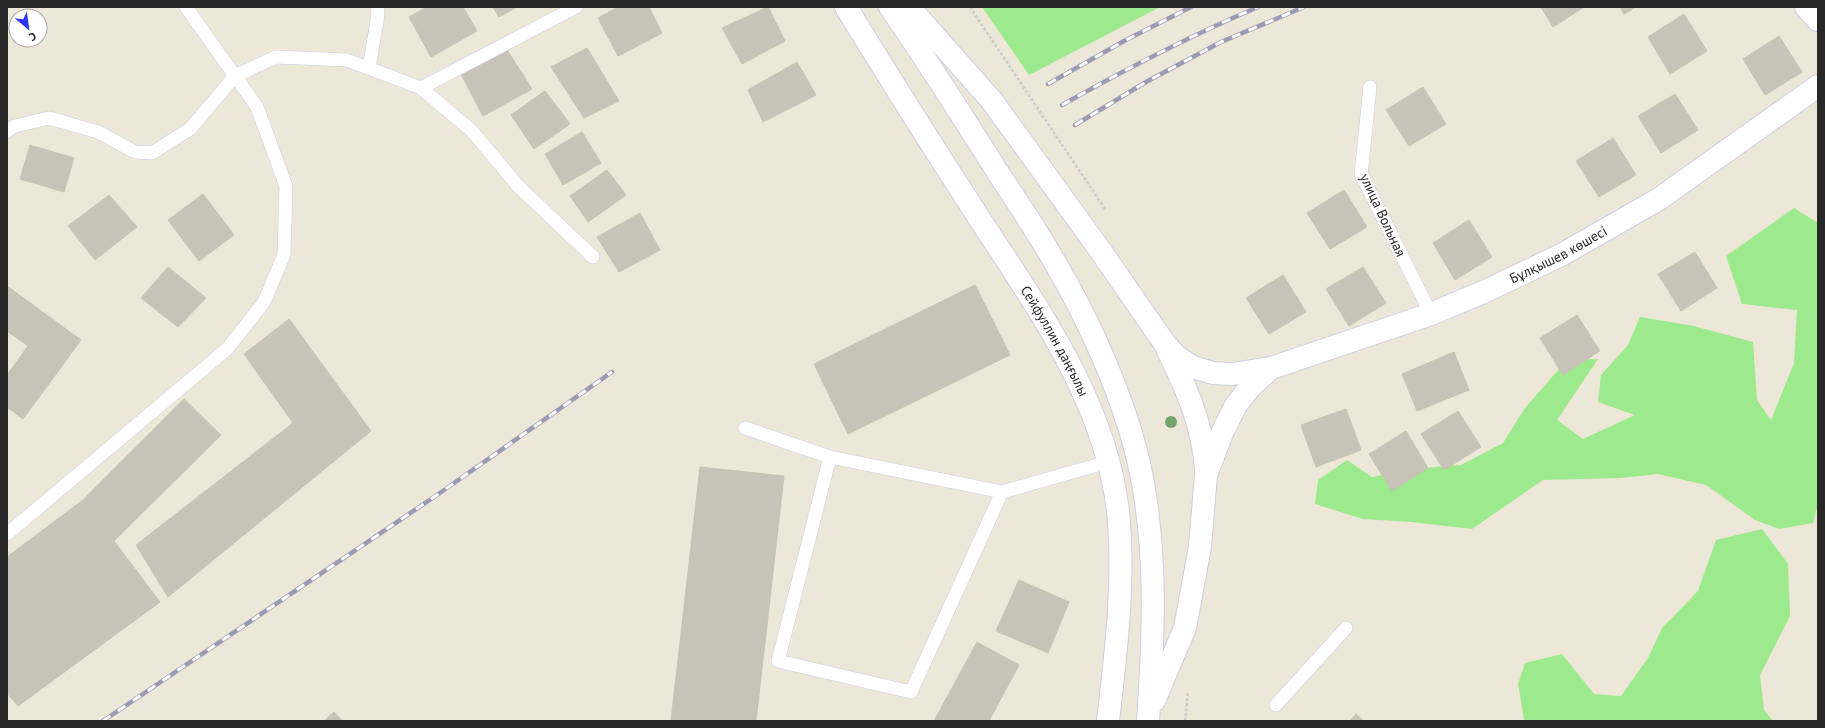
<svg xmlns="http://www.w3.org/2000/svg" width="1825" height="728" viewBox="0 0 1825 728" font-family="'PT Sans',sans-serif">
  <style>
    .green { fill: #9de98e }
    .building { fill: #c7c3b8; stroke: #c7c3b1 }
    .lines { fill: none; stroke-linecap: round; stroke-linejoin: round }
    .lane-casing { stroke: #cdcde3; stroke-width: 14 }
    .street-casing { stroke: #cdcde3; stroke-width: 24 }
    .secondary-casing { stroke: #cdcde3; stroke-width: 24 }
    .path { stroke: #cbcbcb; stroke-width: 2.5; stroke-dasharray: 3 2; stroke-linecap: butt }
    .lane { stroke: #fff; stroke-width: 13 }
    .street { stroke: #fff; stroke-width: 22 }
    .secondary { stroke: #fff; stroke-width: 22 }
    .rail-casing { stroke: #9b9ab5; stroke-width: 4.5 }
    .rail { stroke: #fff; stroke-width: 3; stroke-dasharray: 9; stroke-linecap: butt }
    .tree { fill: #76a26b }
    .labels { text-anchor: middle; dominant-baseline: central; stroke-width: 3.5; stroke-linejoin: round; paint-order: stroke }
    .street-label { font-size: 14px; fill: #282828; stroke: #fff }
  </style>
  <rect width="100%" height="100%" fill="#ece7d7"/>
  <path class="green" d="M982 7H1160L1029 75Z
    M1794 208 1818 223V504L1813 523 1779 529 1755 520 1706 485 1658 474 1621 478 1543 480 1472 529 1411 522 1363 519 1315 504 1318 480 1347 460 1372 477 1422 468 1461 465 1503 443 1525 408 1567 360 1598 359 1557 420 1583 439 1635 415 1598 402 1601 375 1628 345 1640 317 1694 326 1753 342 1757 400 1771 420 1794 363 1797 310 1742 304 1726 256Z
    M1762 529 1788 564 1790 616 1760 675 1764 710 1773 721H1527L1524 719 1518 684 1525 663 1562 654 1594 694 1621 696 1648 658 1662 628 1698 591 1716 540Z"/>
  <path class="building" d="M427 7H463L477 31 431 57 409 17Z
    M493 7H517L499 17Z
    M618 7H649L662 33 618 56 598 18Z
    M768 7 785 41 742 64 722 28Z
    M1541 7H1584L1553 27Z
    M1620 7H1636L1624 14Z
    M1684 14 1707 51 1670 74 1648 37Z
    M1779 36 1802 72 1765 95 1743 59Z
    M587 48 619 101 584 118 551 67Z
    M507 50 532 89 483 116 461 74Z
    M797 62 816 95 763 122 748 90Z
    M1423 87 1446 124 1409 146 1386 110Z
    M545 91 570 124 534 149 511 115Z
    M1675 94 1698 130 1661 153 1638 116Z
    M582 132 601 163 563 185 545 154Z
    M1613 138 1636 175 1599 197 1576 161Z
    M30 145 74 158 64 192 20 179Z
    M607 170 626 195 588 222 570 196Z
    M1344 190 1367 227 1330 249 1307 213Z
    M203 194 234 235 199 261 168 220Z
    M109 195 137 227 95 260 68 226Z
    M640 213 660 250 619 272 597 237Z
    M1469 220 1492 257 1455 280 1433 243Z
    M1695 252 1717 288 1681 311 1658 274Z
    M168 267 206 298 178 327 141 298Z
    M1363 267 1386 303 1349 326 1326 289Z
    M1283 275 1306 312 1269 334 1246 298Z
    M975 285 1010 355 848 434 814 364Z
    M7 286 81 340 23 419 7 407V375L28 346 7 331Z
    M1577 315 1600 351 1563 375 1540 338Z
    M289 319 371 431 168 597 136 545 293 423 244 354Z
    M1454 352 1469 390 1417 411 1402 374Z
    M184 399 221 435 114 541 160 602 18 706 7 693V557L83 500Z
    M1346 409 1361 450 1316 467 1301 425Z
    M1458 411 1481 447 1444 470 1421 434Z
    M1406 431 1428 468 1392 491 1369 454Z
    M700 467 784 476 756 721H671Z
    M1019 580 1069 602 1048 653 996 631Z
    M977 642 1019 665 989 721H934Z
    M334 712 343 721H324Z
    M1356 714 1364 721H1350Z"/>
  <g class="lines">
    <defs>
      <path id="lane" d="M369 68 378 15 377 7
        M1370 87 1361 174 1431 314
        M421 88 576 7
        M7 131 15 126 49 118 98 132 135 152 152 153 190 129 235 76 276 57 347 60 421 88 472 131 518 186 593 257
        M745 428 830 457 778 661 911 692 1002 492
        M830 457 1002 492 1108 462
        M7 534 227 349 264 302 284 255 286 186 257 107 186 7
        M1276 705 1346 628"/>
      <path id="street" d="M1806 7 1818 20"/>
      <g id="secondary">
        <path id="s1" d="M846 7C890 79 935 150 981 221 1039 310 1106 403 1118 512 1125 582 1116 651 1108 721"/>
        <path d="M890 7C927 60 961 114 995 168 1015 199 1036 229 1054 261 1088 318 1121 391 1137 455 1158 542 1154 633 1148 721"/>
        <path id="s2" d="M909 7 992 101 1100 250 1165 344 1177 357 1193 367 1213 373 1232 374 1271 368 1431 314 1488 290 1563 254 1659 199 1818 86"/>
        <path d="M1168 351C1187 389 1203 426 1206 470"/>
        <path d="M1154 701 1185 628 1200 547 1206 475 1222 433 1236 405 1251 386 1271 368"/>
      </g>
    </defs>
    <use href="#lane" class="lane-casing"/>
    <use href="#street" class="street-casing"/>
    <use href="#secondary" class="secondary-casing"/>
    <path class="path" d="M970 7 1105 209
      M1185 721 1188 692"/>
    <use href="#lane" class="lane"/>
    <use href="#street" class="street"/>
    <use href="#secondary" class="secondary"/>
    <defs>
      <path id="rail" d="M1048 84 1124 41 1191 7
        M1062 105C1126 69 1190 36 1258 7
        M1075 125 1146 82 1221 42 1304 7
        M103 721 437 495 612 372"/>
    </defs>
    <use href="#rail" class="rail-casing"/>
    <use href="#rail" class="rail"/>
  </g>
  <circle class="tree" cx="1171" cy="422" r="6"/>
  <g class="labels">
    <g class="street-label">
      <text transform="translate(1383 215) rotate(65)">улица Вольная</text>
      <text stroke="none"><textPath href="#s2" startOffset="849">Бұлқышев көшесі</textPath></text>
      <text stroke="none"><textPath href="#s1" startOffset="394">Сейфуллин даңғылы</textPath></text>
    </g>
  </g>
  <rect width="1825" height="728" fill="none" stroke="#282828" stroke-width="16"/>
  <g transform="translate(28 28) rotate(151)"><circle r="19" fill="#ffffff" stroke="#a9a9a9"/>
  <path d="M0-3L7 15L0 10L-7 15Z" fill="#3234ff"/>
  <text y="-6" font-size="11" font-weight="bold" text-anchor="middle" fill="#282828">С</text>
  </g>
</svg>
